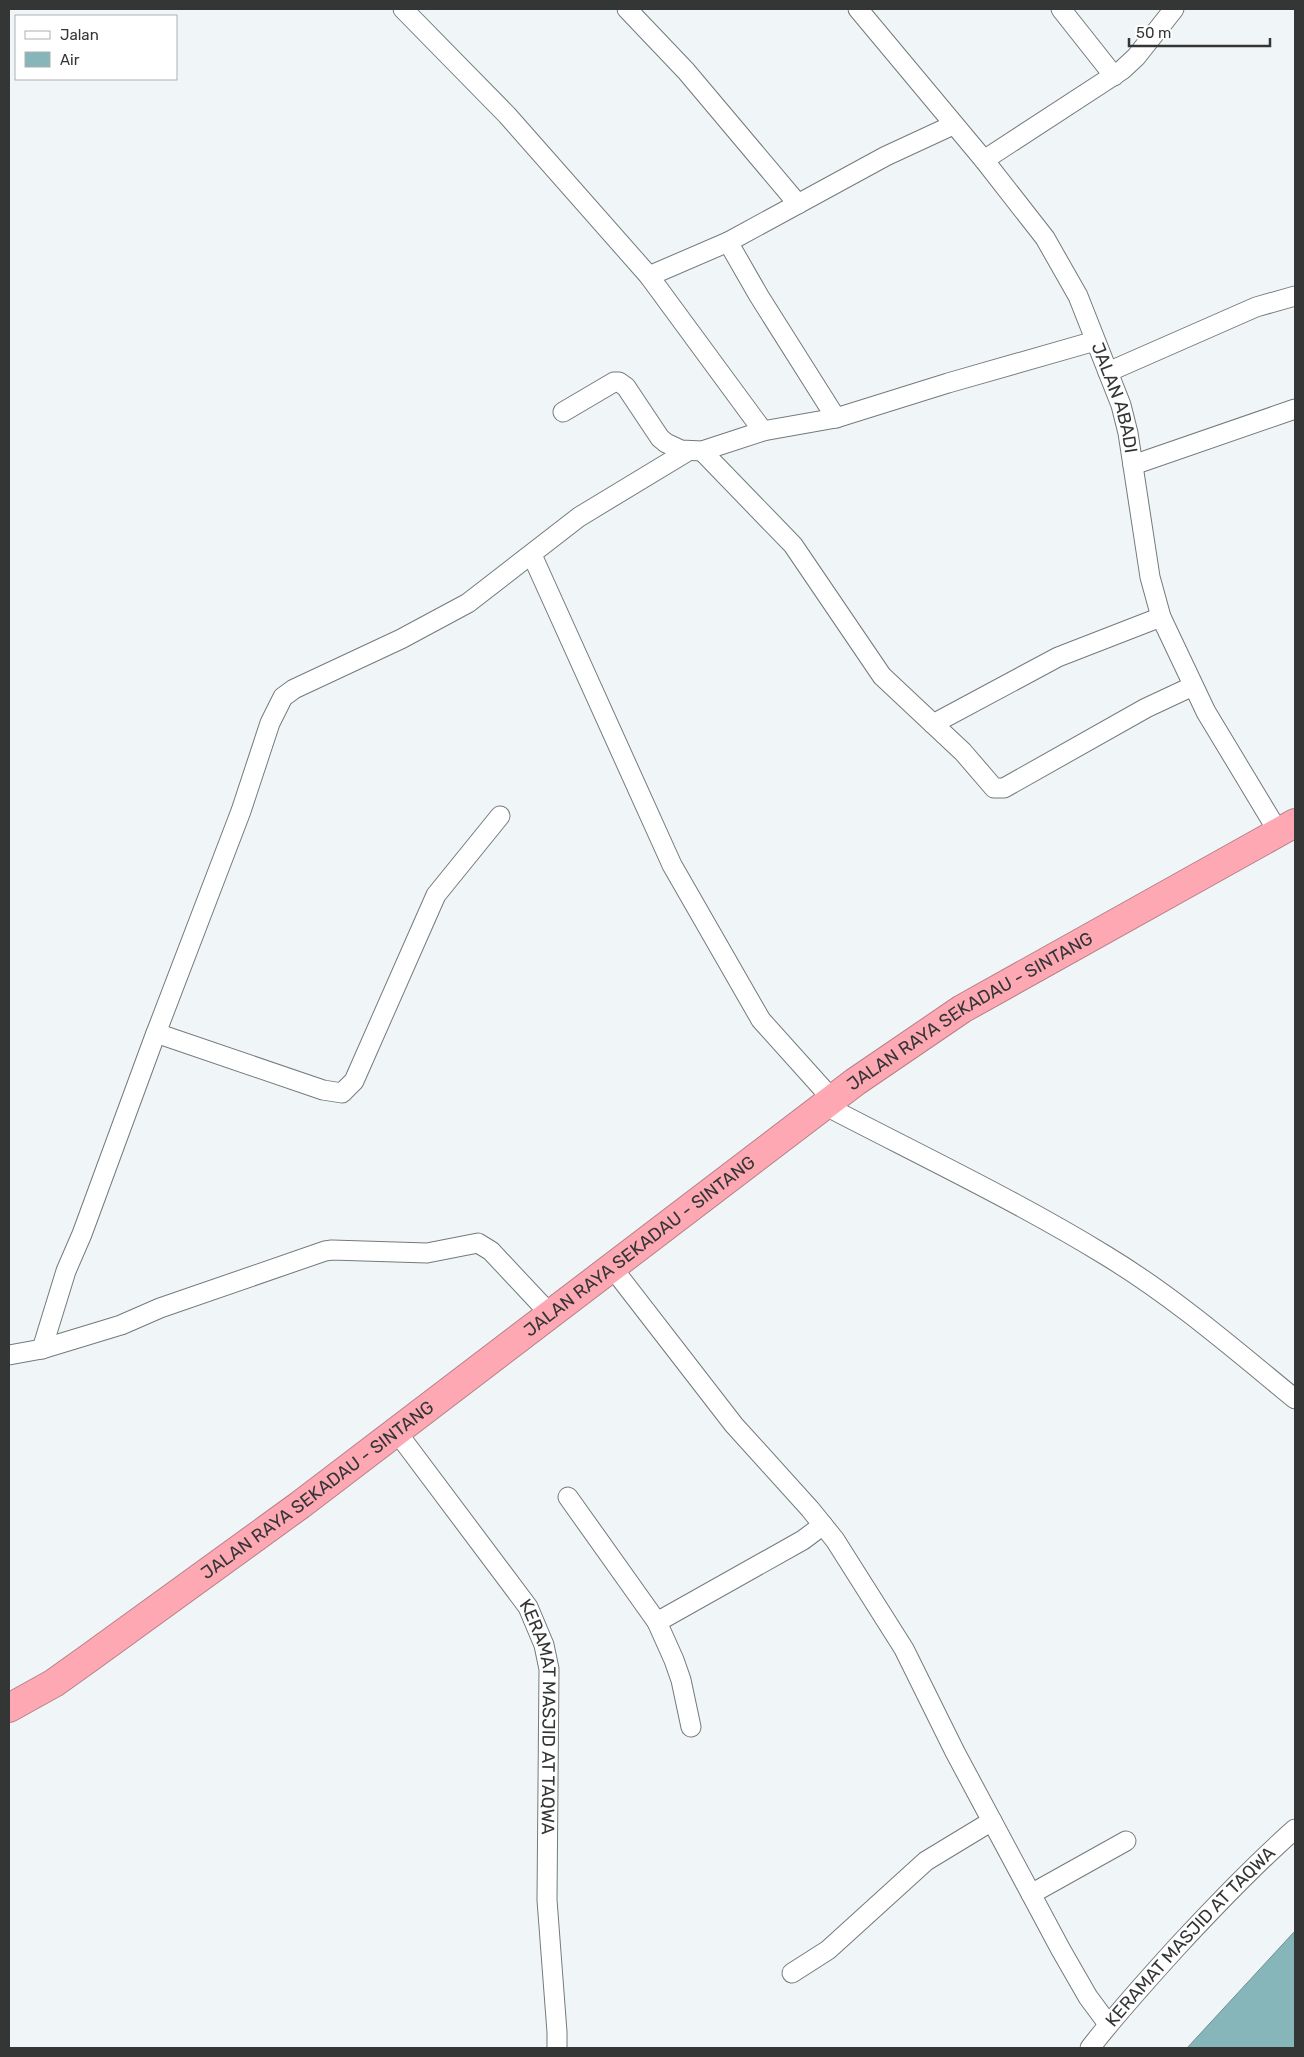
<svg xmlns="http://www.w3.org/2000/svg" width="1304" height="2057" viewBox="0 0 1304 2057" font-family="Rubik,sans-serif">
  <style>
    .water { fill: #86b6ba; stroke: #6d9092 }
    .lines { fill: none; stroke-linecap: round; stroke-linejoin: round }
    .street-casing { stroke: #747a7b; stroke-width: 21 }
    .highway-casing { stroke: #b78088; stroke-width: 30 }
    .street { stroke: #fff; stroke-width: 19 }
    .highway { stroke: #fea8b4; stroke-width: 28 }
    .labels { text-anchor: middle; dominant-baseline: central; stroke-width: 5; stroke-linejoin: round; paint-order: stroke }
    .street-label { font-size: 18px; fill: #343636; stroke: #fff }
  </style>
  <rect width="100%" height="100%" fill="#f0f6f7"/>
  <path class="water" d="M1295 1931V2048H1187Z"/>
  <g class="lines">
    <defs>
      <g id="street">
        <path d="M403 9 507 115 649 276 763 431"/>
        <path d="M627 9 686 71 798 204"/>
        <path id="s1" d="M858 9 984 160 1045 238 1078 296 1121 405 1128 433 1150 577 1161 617 1206 712 1279 833"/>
        <path d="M1061 9 1114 76"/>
        <path d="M984 160 1122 70 1136 57 1174 9"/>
        <path d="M728 242 759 296 836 418"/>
        <path d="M649 276 728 242 886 156 953 125"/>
        <path d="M1108 372 1256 307 1295 296"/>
        <path d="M563 412 614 382H619L626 387 660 438 666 443 681 450 702 451 763 431 836 418 948 383 1095 341"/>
        <path d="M702 451 793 545 882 676 963 752 994 788H1004L1146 708 1193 686"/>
        <path d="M1133 465 1295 409"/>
        <path d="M532 555 672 865 761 1020 832 1099"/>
        <path d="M933 724 1058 657 1161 617"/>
        <path d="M156 1033 323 1090 342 1093 354 1081 436 895 500 816"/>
        <path d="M824 1105C918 1154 1015 1200 1105 1255 1173 1296 1234 1349 1295 1399"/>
        <path d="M611 1266 734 1425 810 1509 835 1540 904 1649 955 1752 1061 1950 1088 1997 1108 2024"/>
        <path d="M42 1349 66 1271 82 1234 153 1041 241 811 270 723 283 697 294 689 401 639 468 603 579 517 688 451"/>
        <path d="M9 1355 42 1349 121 1325 160 1308 325 1251 332 1250 427 1253 478 1243 491 1251 550 1314"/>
        <path id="s2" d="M396 1431 528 1607 544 1645 549 1669 547 1900 557 2032V2048"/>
        <path d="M568 1497 657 1622 674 1660 681 1680 691 1727"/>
        <path d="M657 1622 803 1540 823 1525"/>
        <path d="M1031 1894 1126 1841"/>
        <path d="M792 1973 828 1950 926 1861 992 1821"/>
        <path id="s3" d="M1090 2048C1117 2013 1147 1980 1177 1947 1215 1906 1253 1866 1295 1829"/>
      </g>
      <g id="highway">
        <path id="s4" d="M9 1708 54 1683 89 1658 300 1505 855 1082 962 1009 1295 823"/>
      </g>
    </defs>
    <use href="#street" class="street-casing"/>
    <use href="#highway" class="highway-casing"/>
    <use href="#street" class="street"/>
    <use href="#highway" class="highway"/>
  </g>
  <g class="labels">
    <g class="street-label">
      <text stroke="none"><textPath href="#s1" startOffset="471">JALAN ABADI</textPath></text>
      <text stroke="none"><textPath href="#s4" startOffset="1188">JALAN RAYA SEKADAU - SINTANG</textPath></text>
      <text stroke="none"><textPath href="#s4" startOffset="782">JALAN RAYA SEKADAU - SINTANG</textPath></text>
      <text stroke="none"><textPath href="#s4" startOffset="378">JALAN RAYA SEKADAU - SINTANG</textPath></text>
      <text stroke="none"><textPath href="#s2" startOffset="332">KERAMAT MASJID AT TAQWA</textPath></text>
      <text stroke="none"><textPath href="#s3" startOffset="150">KERAMAT MASJID AT TAQWA</textPath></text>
    </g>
  </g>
  <rect width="1304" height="2057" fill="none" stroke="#343636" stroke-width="20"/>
  <rect x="15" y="15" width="162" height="65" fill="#ffffff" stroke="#aeafaf"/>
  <rect x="25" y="31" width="25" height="8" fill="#ffffff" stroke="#aeafaf"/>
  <text x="60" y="40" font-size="15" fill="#343636">Jalan</text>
  <rect x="25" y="52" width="25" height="15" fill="#86b6ba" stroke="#aeafaf"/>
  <text x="60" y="65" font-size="15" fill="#343636">Air</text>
  <path d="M1129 38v8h141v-8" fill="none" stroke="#343636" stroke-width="2.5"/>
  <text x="1136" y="38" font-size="15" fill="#343636" stroke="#ffffff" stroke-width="4" paint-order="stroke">50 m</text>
</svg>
